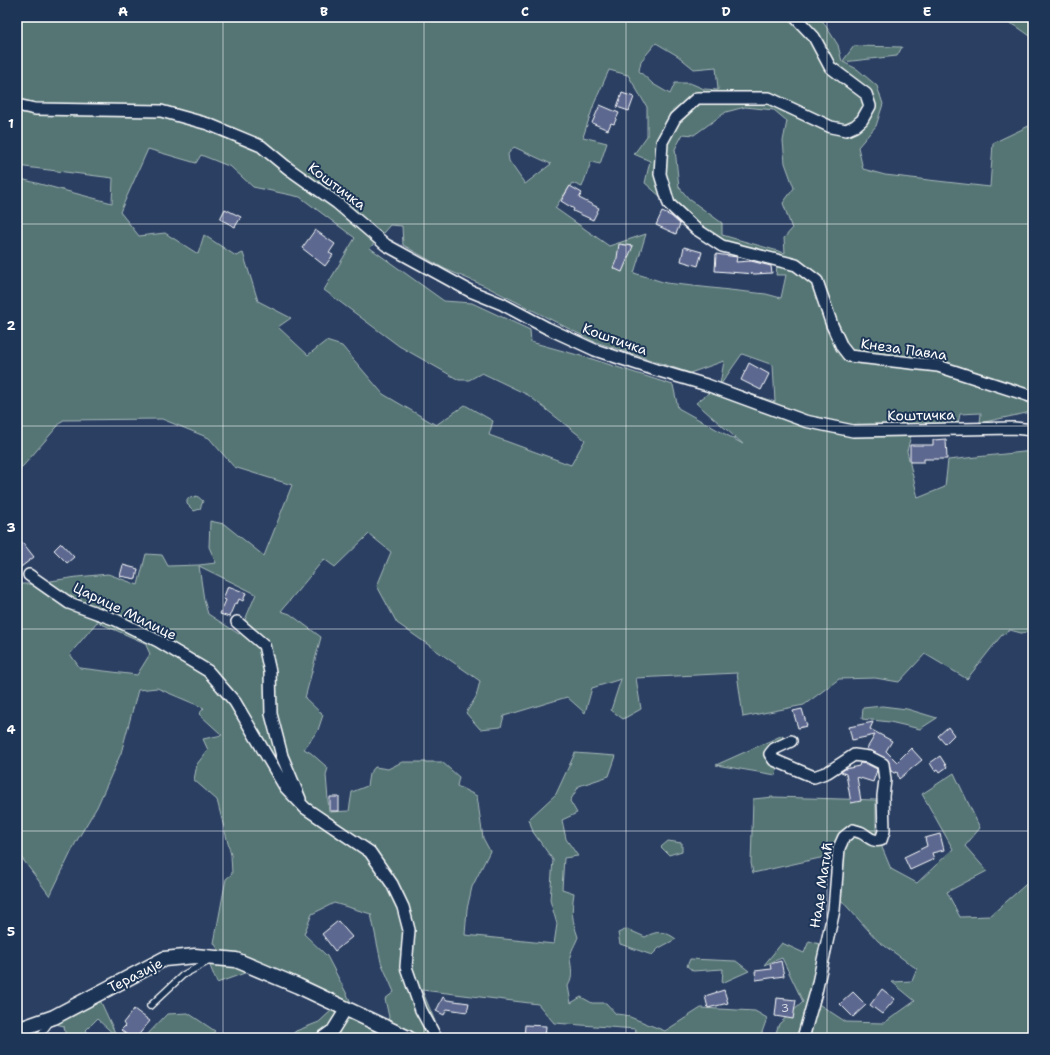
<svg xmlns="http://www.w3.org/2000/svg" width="1050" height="1055" viewBox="0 0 1050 1055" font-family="'Shantell Sans',sans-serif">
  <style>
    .green { fill: #547474; stroke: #aababa; fill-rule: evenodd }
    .building { fill: #5d6890; stroke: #fff }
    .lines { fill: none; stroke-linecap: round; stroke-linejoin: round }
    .service-casing { stroke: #fff; stroke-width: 8 }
    .minor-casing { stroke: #fff; stroke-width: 14 }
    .tertiary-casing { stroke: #fff; stroke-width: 17 }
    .service { stroke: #1d3557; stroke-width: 5.5 }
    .minor { stroke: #1d3557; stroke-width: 11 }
    .tertiary { stroke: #1d3557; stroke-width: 14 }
    .grid { fill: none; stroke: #fff; stroke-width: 1; stroke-opacity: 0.55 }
    .labels { text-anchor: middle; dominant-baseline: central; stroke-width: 4; stroke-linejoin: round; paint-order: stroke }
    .number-label { font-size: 12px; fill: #d6d9e3 }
    .street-label { font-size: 14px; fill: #fff; stroke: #1d3557 }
    .neatline { fill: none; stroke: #fff; stroke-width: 1.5 }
    .grid-label { font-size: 13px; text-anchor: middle; font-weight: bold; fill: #fff }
  </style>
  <rect width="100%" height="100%" fill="#2a3f62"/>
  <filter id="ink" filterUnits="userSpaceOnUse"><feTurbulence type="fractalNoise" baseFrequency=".025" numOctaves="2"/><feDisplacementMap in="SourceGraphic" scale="8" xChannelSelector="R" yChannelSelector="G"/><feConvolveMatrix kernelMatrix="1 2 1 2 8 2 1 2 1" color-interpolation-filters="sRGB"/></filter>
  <g filter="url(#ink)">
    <path class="green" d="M17 17H820L838 45 842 62 854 46 902 47 897 56 843 62 857 69 877 86 883 104 876 126 858 147 863 169 885 175 990 187 993 143 1033 124V389H1023L1031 412 980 423 981 413 960 414 958 424 913 428 907 451 918 498 945 487 948 460 1033 451V632L1021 633 1010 630 1001 636 967 679 925 654 899 682 875 678 839 679 804 705 743 717 737 673 636 678 641 709 623 719 611 710 621 679 592 688 585 713 567 697 504 716 501 727 480 729 466 713 476 697 480 681 397 623 377 586 391 552 369 534 335 567 324 559 281 611 290 614 321 637 305 698 323 715 318 730 304 749 311 753 328 768 326 775 329 812 349 811 352 792 367 786 369 774 375 767 388 769 402 762H442L459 777 457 786 477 796 483 838 490 851 472 887 467 909 465 935 554 944 557 924 550 900 553 860 533 832 529 819 556 794 575 753 616 756 609 776 579 786 570 801 577 813 562 820 566 839 578 856 564 858 562 889 574 893C571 913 572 919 578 937 576 943 570 952 570 958 571 968 574 976 568 986L571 1003 581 997 592 1003H606L616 1014 625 1015 665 1031 701 1008 755 1011 767 1018 760 1038H635L636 1029 554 1023 538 1004 422 990 442 1038H287L296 1031 319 1022 333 1009 384 1030 389 1017 385 999 394 992 381 962 371 914 334 903 312 914 304 934 327 956 353 1006 220 952 214 943 226 879 232 874 231 855 217 800 194 780 197 764 208 750 203 739 222 735 199 714 204 708 157 688 138 690 121 753 97 807 76 842 50 896 21 857 17 848V584H31L77 577 108 574 138 585 146 554 162 555 168 566 199 565 216 563 209 547 210 521 224 524 264 556 292 485 234 467 209 438 162 419 63 420 17 473V176L21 179 112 203 113 178 17 166ZM656 43 678 56 694 69 716 67 718 90 704 89 690 83H675L670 94 653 84 639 71 641 61ZM609 70 628 75 647 107V136L634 154 650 161 645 183 719 248 777 265 776 275H786L781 298 766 294 666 283 634 273 646 234 609 246 555 208 572 183 582 187 591 162 600 164 607 143 583 137 594 104ZM745 107 774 110 787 121 783 141 785 163 794 188 783 203 792 229 784 238 785 253 722 235V223L689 199 679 187 675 149 683 134 694 135 726 112ZM514 147 551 164 525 184 509 161 508 154ZM148 149 196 163 201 155 231 167 253 187 300 197 355 238 324 290 399 346 459 380H469L482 373 528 395 585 440 571 465 489 435 493 421 465 405 436 425 383 394 342 346 326 341 308 355 278 327 291 318 258 301 243 253 236 256 204 235 198 254 165 233 139 236 120 212ZM390 225 402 226 403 245 445 269 485 286 593 341 690 373 724 361 720 384 696 403 743 444 678 408 673 385 592 359 531 342 530 330 472 303 444 301 370 248ZM742 354 773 365 775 402 721 384ZM199 566 256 594 239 634 208 614 204 600ZM97 622 145 643 150 654 137 675 80 668 70 654Z
      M993 17H1033V38L1016 26Z
      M197 496 203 501 200 509 194 511 187 504V499Z
      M882 706 907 709 937 718 920 729 890 722 862 719 863 708Z
      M783 735 776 775 716 765Z
      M954 773 980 828 965 846 987 871 947 892 960 917 990 916 1033 878V1038H774L779 1024 803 1002 782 958 764 965 782 943 804 953 809 941 823 945 811 999 846 1022 884 1023 915 1001 892 982 912 981 917 969 878 941 841 900 843 884 829 856 753 873 751 863 753 799 773 797 876 800V833L891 869 917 883 953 849 922 794Z
      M668 841 682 843V851L669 855 661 847Z
      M627 929 645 937C658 930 665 931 676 939L659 948 652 955 620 944 618 933Z
      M690 959 736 961 749 971 722 983 723 969 693 971 687 966Z
      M208 961 253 970 217 983Z
      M100 1000 117 1037 97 1019 86 1030 91 1038H66L64 1026 51 1023Z
      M188 1013 215 1031 210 1038H144L167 1014Z"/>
    <path class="building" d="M622 93 634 97 629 111 617 107Z
      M600 105 619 113 614 124 611 123 608 130 592 123Z
      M570 186 582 193 579 198 599 208 593 220 573 211 574 209 561 201Z
      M225 209 241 217 235 227 220 219Z
      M662 212 671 216 680 224 676 234 656 225Z
      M315 230 335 244 329 253 333 255 325 266 302 248Z
      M619 244 633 246 622 272 613 268 617 258Z
      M684 247 702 252 698 266 681 261Z
      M716 254 737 257 736 262 751 261 771 266 772 273 755 274 715 271Z
      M749 363 769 374 761 390 741 380Z
      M946 439 947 459H924V462H910V445H933V440Z
      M23 543 34 557 17 570V547Z
      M61 543 74 557 67 563 54 550Z
      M123 565 138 569 136 579 120 576Z
      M228 586 246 593 243 601 239 599 237 604 235 603 229 617 220 614 226 600 223 599Z
      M802 709 807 726 798 728 793 711Z
      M873 722 870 729 892 741 886 751 897 762 911 748 922 760 899 779 897 772 894 773 891 771 888 760 872 751 866 750 875 735 852 740 849 727Z
      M948 727 954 735 945 744 938 736Z
      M940 756 947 767 940 772 938 769 935 771 930 763Z
      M860 763 867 764 877 769V770L873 782 857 777 861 801 851 803 846 774 841 772 845 769 859 766Z
      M330 797H339V811H330Z
      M940 834 944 850 932 853 934 859 910 870 904 857 927 846 925 838Z
      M338 921 352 937 335 951 322 934Z
      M781 961 784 976 756 980 755 971 771 969 770 964Z
      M882 989 895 999 882 1014 870 1005Z
      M724 990 728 1003 708 1008 705 996Z
      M853 992 866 1005 853 1017 840 1004Z
      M443 997 447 1000 469 1003 467 1012 447 1009 444 1015 436 1011Z
      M777 998 796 1000 793 1019 775 1016Z
      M134 1009 150 1021 136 1038H131L121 1030 125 1026 123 1023Z
      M525 1025 546 1026 545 1038H524Z"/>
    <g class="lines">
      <defs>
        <path id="service" d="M150 1006 183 975 209 961
          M38 1038 50 1022"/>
        <path id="minor" d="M795 17 814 37 830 67 866 94 870 106 862 120 855 126 846 130 831 127 769 98H697L675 118 662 142 660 174 669 204 696 229 722 246 796 265 817 281 832 325 842 347 849 356 938 366 1033 397
          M17 105 35 109 161 111 208 124 261 146 289 169 337 203 386 245 470 291 502 304 547 328 595 350 656 370 707 385 805 421 853 431 1014 428 1033 430
          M29 575 69 603 116 620 158 641 208 671 235 702 285 787 305 808 370 852 392 884 403 907 409 930 406 967 421 1010 436 1038
          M237 622 264 645 270 672 271 714 282 756 300 799
          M791 741 774 749 770 754 774 760 814 777 828 772 854 755 869 757 883 764 885 780 883 796 884 831 881 840C872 842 869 837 862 833 860 832 856 831 853 830L844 837 839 848 834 910 816 992 803 1038
          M322 1038 333 1030 346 1009"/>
        <path id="tertiary" d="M17 1030 54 1017 164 959 195 956 236 960 298 986 408 1038"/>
      </defs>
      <use href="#service" class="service-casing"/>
      <use href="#minor" class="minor-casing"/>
      <use href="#tertiary" class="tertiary-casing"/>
      <use href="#service" class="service"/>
      <use href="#minor" class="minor"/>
      <use href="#tertiary" class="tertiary"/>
    </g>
  </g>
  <path class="grid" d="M223 17V1038M424 17V1038M626 17V1038M827 17V1038M17 224H1033M17 426H1033M17 629H1033M17 831H1033"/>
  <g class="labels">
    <g class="number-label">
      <text x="785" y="1008">3</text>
    </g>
    <g class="street-label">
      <text transform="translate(337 186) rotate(37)">Коштичка</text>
      <text transform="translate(615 339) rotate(20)">Коштичка</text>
      <text transform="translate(904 349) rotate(8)">Кнеза Павла</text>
      <text transform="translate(921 415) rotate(-1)">Коштичка</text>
      <text transform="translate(125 611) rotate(26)">Царице Милице</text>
      <text transform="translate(821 885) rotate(-81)">Наде Матић</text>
      <text transform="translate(135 975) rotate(-27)">Теразије</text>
    </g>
  </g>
  <rect width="1050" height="1055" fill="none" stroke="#1d3557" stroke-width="44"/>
  <rect x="22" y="22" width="1006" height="1011" class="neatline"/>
  <g class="grid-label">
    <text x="123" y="16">A</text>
    <text x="324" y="16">B</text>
    <text x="525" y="16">C</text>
    <text x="726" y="16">D</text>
    <text x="927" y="16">E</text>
    <text x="11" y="128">1</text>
    <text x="11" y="330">2</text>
    <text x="11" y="532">3</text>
    <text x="11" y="734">4</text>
    <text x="11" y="936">5</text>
  </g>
</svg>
